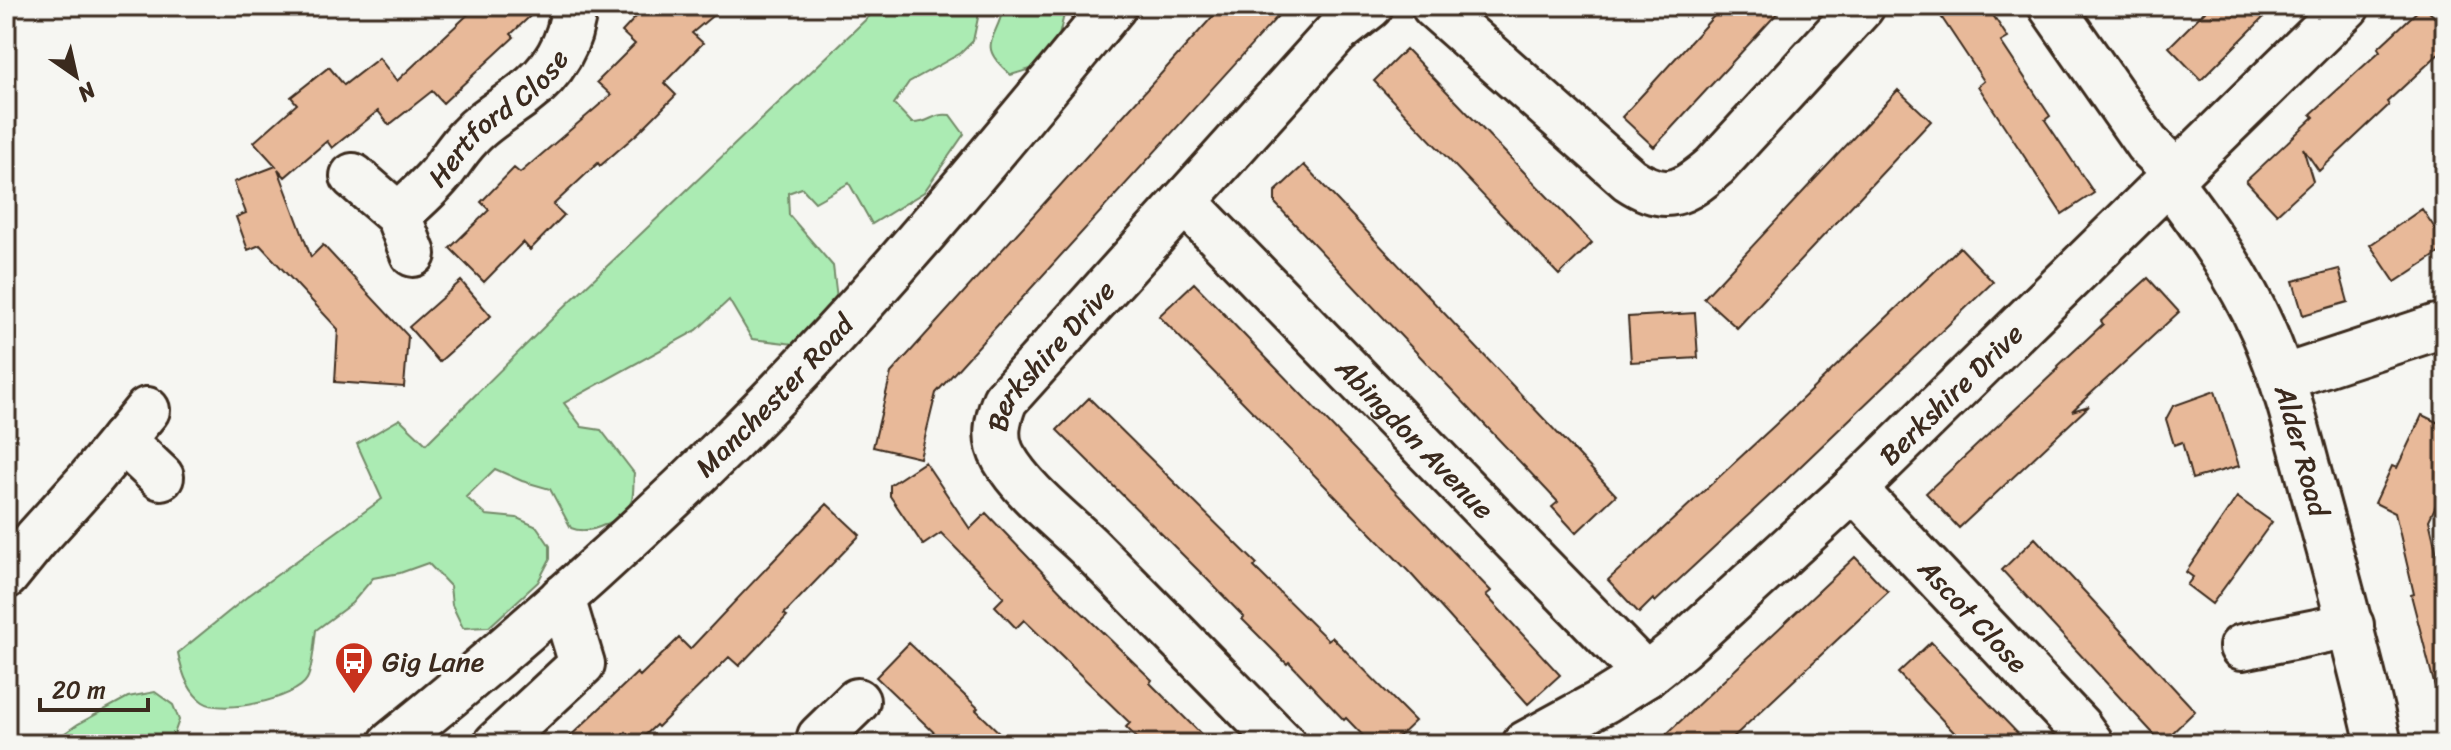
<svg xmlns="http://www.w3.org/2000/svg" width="2451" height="750" viewBox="0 0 2451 750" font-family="Sriracha,sans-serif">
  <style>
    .green { fill: #abebb3; stroke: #738a68; stroke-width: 2 }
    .building { fill: #e8b999; stroke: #3b2a1e; stroke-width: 2 }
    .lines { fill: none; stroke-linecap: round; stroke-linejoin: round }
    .minor-casing { stroke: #3b2a1e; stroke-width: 50 }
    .major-casing { stroke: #3b2a1e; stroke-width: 50 }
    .minor { stroke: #f6f6f2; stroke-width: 44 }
    .major { stroke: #f6f6f2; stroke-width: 44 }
    .labels { text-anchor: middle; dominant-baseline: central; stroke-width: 8; stroke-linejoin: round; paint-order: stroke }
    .street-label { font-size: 28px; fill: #3b2a1e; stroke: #f6f6f2 }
    .poi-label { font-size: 28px; fill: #3b2a1e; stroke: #f6f6f2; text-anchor: start }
  </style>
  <rect width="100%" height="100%" fill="#f6f6f2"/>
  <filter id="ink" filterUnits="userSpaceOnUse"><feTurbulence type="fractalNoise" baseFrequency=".0125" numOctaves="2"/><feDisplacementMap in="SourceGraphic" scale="16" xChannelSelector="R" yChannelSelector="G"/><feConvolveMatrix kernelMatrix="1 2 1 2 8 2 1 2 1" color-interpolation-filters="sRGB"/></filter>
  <g filter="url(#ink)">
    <path class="green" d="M880 6H976L979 13 973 41 961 53 909 82 894 104 912 123C932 123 931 113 950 115L964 134 924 192 872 224 849 183 815 202 802 188 788 193 789 215 833 266 837 299 794 344 752 339 729 300 697 330 564 403 582 427 601 430 634 473C633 481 634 492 632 500 624 520 590 536 571 528L550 489 522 481 495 469 466 497 486 515 517 518 537 527 550 546V559L538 582 489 627 463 628 452 605 450 586 428 563 400 573 373 578 352 603 316 630C314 643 313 668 307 679 296 699 222 715 203 702 188 692 181 669 178 653L248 596 382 499 357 444 400 419 426 444 560 311Z
      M1004 6H1066L1059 36 1034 68 1011 75C975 44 996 42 1004 6Z
      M155 692 173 705 179 720 174 734 164 740 163 744H49L78 724 128 697Z"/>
    <path class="building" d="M477 6H541L511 34 514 37 443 103 432 91 389 125 378 111 332 148 327 141 285 177 278 169 311 257 323 245 408 336 404 387 335 382 338 329 260 245 248 250 236 217 246 213 234 182 276 166 254 142 297 104 291 97 329 67 344 85 379 58 397 81Z
      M646 6H724L692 33 703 43 664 83 676 95 638 133 600 166 598 163 553 205 564 215 530 250 523 242 484 282 450 248 489 210 481 202 514 168 520 173 611 95 597 82 635 44 622 32Z
      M1222 6H1287L936 393 920 458 873 447 891 373Z
      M1723 6H1784L1654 147 1622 117Z
      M1934 6H1987L2008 38 2001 42 2050 116 2045 120 2094 193 2062 214 1978 86 1984 81Z
      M2210 6H2275L2201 80 2169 47Z
      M2423 6 2445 27V48L2387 102 2389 105 2319 171 2303 148 2313 181 2277 214 2246 181 2314 117 2311 114 2380 51 2378 48Z
      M1406 49 1592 243 1559 275 1374 81Z
      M1898 90 1931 121 1737 328 1704 298Z
      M1304 165 1616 495 1576 533 1552 507 1558 502 1275 203V192Z
      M2422 209 2445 243V249L2395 282 2370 245Z
      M1960 247 1993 282 1783 483 1655 602 1653 599 1639 613 1608 580 1775 425Z
      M2339 269 2348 302 2303 315 2293 281Z
      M2148 278 2179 312 2072 411 2089 406 1959 528 1926 493 2059 368 2058 366 2103 324 2101 321Z
      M461 281 491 316 439 362 409 327Z
      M1194 283 1491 591 1486 595 1560 675 1528 704 1410 573 1159 316Z
      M1695 313 1698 358 1631 362 1628 317Z
      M2215 391 2239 466 2192 479 2182 442 2174 445 2166 419 2173 406Z
      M1089 398 1257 564 1254 567 1328 640 1332 637 1415 721 1391 744H1371L1346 718 1344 720 1289 662 1287 664 1242 619 1244 617 1202 574 1057 430Z
      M2422 415 2445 426V486L2429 520 2441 572 2445 571V686L2435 687 2411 595 2414 594 2395 513 2375 503 2392 466 2397 468Z
      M925 462 970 529 986 513 1068 599 1152 680 1150 683 1211 744H1143L1126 727 1130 723 1024 620 1016 628 995 606 1004 597 941 533 923 545 890 496V485Z
      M2237 497 2272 522 2212 604 2187 585 2193 577 2186 572Z
      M827 504 860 535 784 614 787 616 739 666 729 657 658 727 656 725 637 743 626 732 614 744H562L637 673 640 676 679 638 690 649Z
      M2035 538 2195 711 2162 743 2002 570Z
      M1855 557 1888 592 1838 639 1726 744H1656Z
      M1931 642 1974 688 2028 744H1965L1898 673Z
      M909 643 978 708 976 710 1011 744H946L876 677Z"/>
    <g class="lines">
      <defs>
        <g id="minor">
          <path d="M1434 6 1629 179C1666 204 1684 193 1715 166L1862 6"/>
          <path d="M2051 6 2147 144 2178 174"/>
          <path d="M353 176 398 215 413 254"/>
          <path id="s1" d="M2170 182C2205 228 2239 276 2263 330 2285 380 2298 433 2312 486 2336 572 2359 657 2379 744"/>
          <path id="s2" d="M1185 202 1646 675"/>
          <path id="s3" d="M398 215C414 201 429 188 442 172 451 160 459 147 469 137 484 120 505 109 523 95 553 73 571 43 574 6"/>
          <path d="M2282 378 2437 327 2445 326"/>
          <path d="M122 440 161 477"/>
          <path id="s4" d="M1854 489 2078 726 2091 744"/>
          <path d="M6 576 36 539 91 478 147 410"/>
          <path d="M2242 647 2351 625"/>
          <path d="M820 737 857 701"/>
          <path d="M496 744 582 664 562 598"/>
          <path id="s5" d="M1283 744C1220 680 1157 615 1093 551 1065 523 1024 493 1004 458 993 439 997 420 1005 400L1337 32 1370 6"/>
          <path id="s6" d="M1525 744 1604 701 1646 675 1680 648 1854 489 2347 6"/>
        </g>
        <g id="major">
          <path id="s7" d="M391 744C508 649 622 548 730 442 868 306 991 155 1114 6"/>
        </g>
      </defs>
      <use href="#minor" class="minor-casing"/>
      <use href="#major" class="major-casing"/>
      <use href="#minor" class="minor"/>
      <use href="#major" class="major"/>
    </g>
  </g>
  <defs>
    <symbol id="bus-pin" viewBox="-11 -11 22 30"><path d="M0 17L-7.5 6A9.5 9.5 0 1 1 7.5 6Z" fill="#c8321e" stroke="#f6f6f2"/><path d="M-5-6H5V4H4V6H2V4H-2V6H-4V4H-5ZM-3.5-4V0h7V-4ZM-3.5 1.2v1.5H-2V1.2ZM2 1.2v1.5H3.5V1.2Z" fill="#fff"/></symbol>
  </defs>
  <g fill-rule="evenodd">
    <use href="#bus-pin" x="332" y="639" width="44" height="60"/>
  </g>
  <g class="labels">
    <g class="street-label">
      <text stroke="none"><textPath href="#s3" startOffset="140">Hertford Close</textPath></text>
      <text stroke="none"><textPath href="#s5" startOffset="522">Berkshire Drive</textPath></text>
      <text stroke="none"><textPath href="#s7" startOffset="518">Manchester Road</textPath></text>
      <text stroke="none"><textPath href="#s6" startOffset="554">Berkshire Drive</textPath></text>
      <text stroke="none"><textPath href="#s2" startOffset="330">Abingdon Avenue</textPath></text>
      <text stroke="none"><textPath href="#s1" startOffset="302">Alder Road</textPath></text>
      <text stroke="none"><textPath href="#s4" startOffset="174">Ascot Close</textPath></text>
    </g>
    <g class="poi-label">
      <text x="382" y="661">Gig Lane</text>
    </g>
  </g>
  <rect width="2451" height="750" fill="none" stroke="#f6f6f2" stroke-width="32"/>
  <rect x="16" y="16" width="2419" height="718" fill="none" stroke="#3b2a1e" stroke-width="3" filter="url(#ink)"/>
  <g transform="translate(76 76) rotate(146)" stroke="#f6f6f2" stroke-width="6" paint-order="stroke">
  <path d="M0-6L14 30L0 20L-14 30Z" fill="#3b2a1e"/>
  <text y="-12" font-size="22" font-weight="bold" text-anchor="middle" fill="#3b2a1e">N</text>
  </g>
  <path d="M40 698v12h108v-12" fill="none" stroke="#3b2a1e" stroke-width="4"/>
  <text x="52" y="698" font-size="24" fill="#3b2a1e" stroke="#f6f6f2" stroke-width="6" paint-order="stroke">20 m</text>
</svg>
